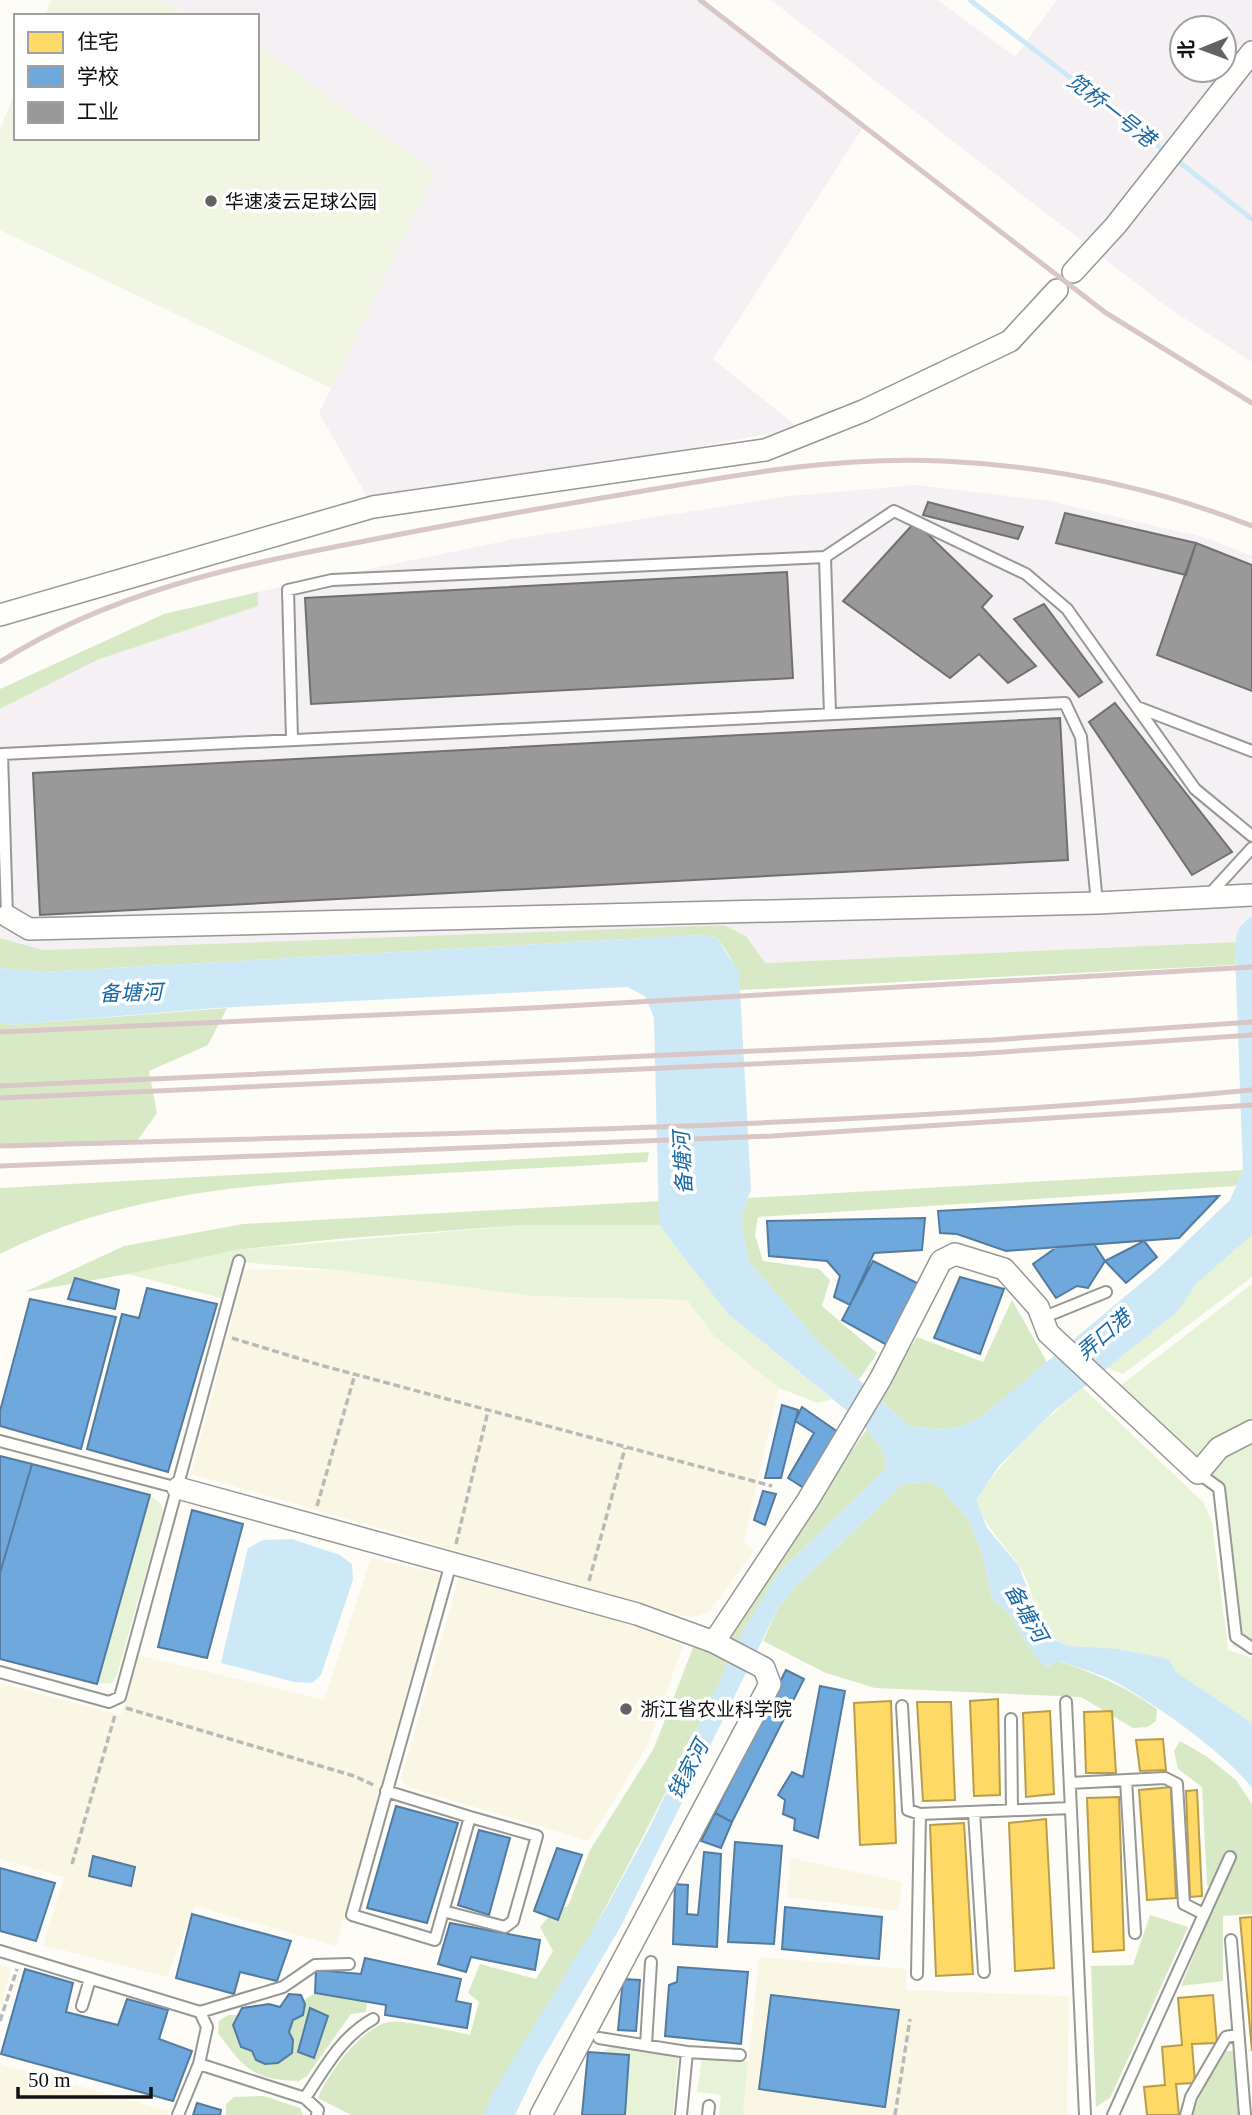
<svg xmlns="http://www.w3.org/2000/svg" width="1252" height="2115" viewBox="0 0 1252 2115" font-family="'Times New Roman','Noto Sans SC',serif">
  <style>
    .industrial { fill: #f5f0f3; fill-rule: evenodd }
    .farmland { fill: #f9f7e4 }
    .green { fill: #e7f3d7 }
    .forest { fill: #d8eac5 }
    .pitch { fill: #f0f6e1 }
    .water { fill: #cde8f7 }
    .homes { fill: #ffd966; stroke: #b89d4c; stroke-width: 2 }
    .schools { fill: #6fa8dc; stroke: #537b9f; stroke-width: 2 }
    .industry { fill: #999; stroke: #707070; stroke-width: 2 }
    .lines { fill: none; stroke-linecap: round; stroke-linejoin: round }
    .stream { stroke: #cde8f7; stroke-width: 5 }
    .service-casing { stroke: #979795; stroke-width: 14 }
    .minor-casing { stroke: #979795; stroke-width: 24 }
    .path { stroke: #b9b9b8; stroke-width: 3.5; stroke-dasharray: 7 3.5; stroke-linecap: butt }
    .service { stroke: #fffffe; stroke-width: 10 }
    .minor { stroke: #fffffe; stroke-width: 21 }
    .rail { stroke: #d9c6c7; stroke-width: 5 }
    .poi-dot { fill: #646362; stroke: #fff; stroke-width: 2.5 }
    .labels { text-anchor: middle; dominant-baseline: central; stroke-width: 7; stroke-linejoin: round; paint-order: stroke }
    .poi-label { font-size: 19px; fill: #111; stroke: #fff; text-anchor: start }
    .water-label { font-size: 21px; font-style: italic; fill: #1768a6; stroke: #fff }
  </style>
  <rect width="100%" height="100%" fill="#fdfcf7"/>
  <path class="industrial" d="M157 0H701L864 126 713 359 799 428 373 507 319 413 435 172 257 46V16H195Z
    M771 0H938L1015 57 1057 0H1252V362L1167 307ZM1182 28H1224V70H1182Z
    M916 485 1049 501 1203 537 1252 556V916L1242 922 1236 942 765 963 746 936 724 925 43 950 0 938V709L97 660 258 606V592L515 539 790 496Z"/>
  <path class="farmland" d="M245 1269 336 1270 532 1296 687 1300 714 1336 779 1388 744 1541 754 1551 709 1612 692 1618 191 1474Z
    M371 1558 440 1573 336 1946 195 1906 167 1977 43 1945 64 1877 0 1859V1683L121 1715 138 1655 324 1700Z
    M459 1578 638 1627 683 1646 647 1746 589 1841 407 1787 401 1778Z
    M791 1858 902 1882 898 1911 787 1897Z
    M759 1957 906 1969V1990L1069 1996 1067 2115H743Z
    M0 1965 11 1968 0 2010Z
    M0 2064 169 2111 167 2115H0Z"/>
  <path class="green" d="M525 1225H659L727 1313 832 1399 818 1403 779 1388 714 1336 687 1300 532 1296 336 1270 240 1262 236 1302 128 1274 236 1250Z
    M1252 1235V1277L1123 1374 1107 1368 1177 1311 1196 1284Z
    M1252 1284V1652L1233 1646 1211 1471 1120 1386Z
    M1083 1388 1204 1503 1212 1522 1228 1650 1252 1658V1723L1176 1672 1169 1659 1068 1646C1028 1627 1039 1594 1018 1564 1000 1540 988 1530 975 1500 1005 1457 1042 1421 1083 1388Z
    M150 1495 161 1504 163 1512 117 1675 111 1683 97 1684Z
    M612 2046 670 2051 678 2058 673 2115H625L629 2055 601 2053Z
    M710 2056 748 2062 743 2115H719L721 2095 697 2092 702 2059Z"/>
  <path class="forest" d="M258 592V606L97 660 0 709V689L164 614Z
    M724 925 746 936 765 963 1236 942 1235 965 740 990C739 968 729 954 716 937L700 935 42 972 0 968V938L43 950Z
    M227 1008 208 1045 149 1071 157 1113 137 1141 0 1148V1023L12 1025Z
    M649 1152 647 1162C562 1167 477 1171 393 1176 255 1184 125 1191 0 1254V1188Z
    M1243 1170 1236 1186 758 1217 755 1235 763 1261 819 1269 830 1280 822 1306 877 1353 859 1380 822 1346 749 1262 743 1236 742 1214 748 1198Z
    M660 1201 659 1225H525L337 1239 236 1250 128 1274 25 1292 124 1246 243 1224Z
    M1012 1300 1047 1362 981 1417 960 1427 940 1430 909 1426 880 1399 917 1337 983 1362Z
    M867 1429 883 1452 887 1468 778 1573 739 1642 710 1626 773 1536 793 1535Z
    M931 1481 942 1489 969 1520 984 1558 992 1598 1010 1615 1032 1652 1046 1667 1058 1661C1095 1673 1126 1687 1157 1709L1156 1721 1147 1727 1133 1728 1081 1697 875 1688 826 1673 763 1641 779 1606 797 1585 903 1484Z
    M694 1645 730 1661C658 1809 586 1957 493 2093L485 2115H351L318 2098C327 2075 363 2025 390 2022 408 2020 450 2031 470 2035L479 2002 468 1993 480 1964 536 1979 553 1951 540 1927 553 1911 568 1906 590 1850 654 1748Z
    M1180 1741 1206 1756 1236 1780 1252 1804V1914L1223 1916V1981L1181 1986 1219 1895 1207 1885 1202 1787 1178 1769 1174 1751Z
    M1150 1915 1188 1927 1110 2098 1096 2107 1091 1966 1133 1965Z
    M315 1993 367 2002 366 2012 351 2014 307 2076 299 2081C252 2080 243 2067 218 2033L219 2021 228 2015H281Z
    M1218 2051H1245L1250 2115H1192Z
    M264 2096 300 2108 303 2115H226V2104L234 2097Z"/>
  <path class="pitch" d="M51 0H157L195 16H45Z
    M257 46 435 172 331 388 0 230V129L16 89V138H257Z"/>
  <path class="water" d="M1252 916V1235L1196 1284 1178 1311 1054 1411 999 1466 976 1500 987 1528 1019 1566 1037 1616 1053 1639 1068 1646 1118 1649 1169 1659 1176 1672 1252 1723V1788C1228 1755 1143 1694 1105 1677 1090 1671 1074 1666 1059 1661L1045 1667 1032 1652 1010 1615 992 1598 984 1558 969 1520 942 1489 931 1481 903 1484 797 1585 779 1606 621 1926 539 2065 515 2115H484L493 2093 606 1908 649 1829 746 1626 778 1573 887 1468 883 1452 863 1424 727 1313 659 1225 654 1018 645 996 627 987 216 1008 12 1025 0 1023V968L43 972 700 935 716 937 739 972 751 1190 742 1214 743 1236 749 1262 822 1346 909 1426 940 1430 960 1427 981 1417 1159 1268 1230 1200 1243 1170 1235 952C1236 935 1237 925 1252 916Z
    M292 1539 340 1555 352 1564 353 1580 321 1675 312 1683 294 1682 221 1663 248 1548 263 1540Z"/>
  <path class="homes" d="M998 1699 1000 1795 974 1796 970 1701Z
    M891 1701 896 1843 860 1845 854 1703Z
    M917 1702H951L955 1800 923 1801Z
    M1050 1711 1054 1794 1026 1797 1023 1713Z
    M1112 1711 1116 1773H1086L1084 1712Z
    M1163 1739 1166 1770 1140 1771 1136 1740Z
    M1171 1787 1176 1898 1147 1900 1139 1790Z
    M1197 1790 1202 1896 1190 1897 1186 1791Z
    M1119 1797 1124 1950 1093 1952 1087 1798Z
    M1046 1819 1054 1968 1015 1971 1009 1823Z
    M964 1823 973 1974 936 1976 930 1825Z
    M1252 1917V2051L1240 1918Z
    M1213 1995 1217 2043 1192 2044 1195 2083 1176 2084 1179 2115H1147L1144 2087 1165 2085 1162 2047 1182 2045 1178 1998Z"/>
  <path class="schools" d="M1219 1196 1179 1238 1006 1251 957 1234 940 1233 938 1211Z
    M925 1218 922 1250 874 1253 850 1305 834 1297 840 1276 827 1261 769 1256 767 1221Z
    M1144 1241 1157 1257 1126 1283 1105 1261Z
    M1094 1244 1105 1261 1088 1288 1077 1286 1056 1298 1033 1264 1057 1247Z
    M873 1261 919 1284 889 1346 842 1320Z
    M960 1277 1004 1289 980 1354 934 1338Z
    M75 1278 119 1290 115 1309 68 1299Z
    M147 1288 217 1304 168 1472 87 1449 122 1314 139 1318Z
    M30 1299 116 1317 81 1449 0 1426V1411Z
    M782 1405 798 1410 781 1478H765Z
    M802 1407 838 1432 804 1488 788 1478 814 1433 795 1421Z
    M0 1456 32 1464 0 1573Z
    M32 1464 150 1495 97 1684 0 1659V1573Z
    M763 1491 776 1494 765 1525 754 1520Z
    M192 1510 243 1524 207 1658 158 1647Z
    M786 1670 804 1679 732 1822 715 1813Z
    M820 1686 845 1691 818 1838 794 1830 795 1819 783 1814 785 1800 778 1795 792 1772 803 1777Z
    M396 1806 458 1823 427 1923 367 1908Z
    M715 1813 732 1822 721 1848 701 1841Z
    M479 1830 510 1838 489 1915 458 1905Z
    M735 1842 782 1846 774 1944 728 1942Z
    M557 1848 582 1855 558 1920 534 1911Z
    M704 1852 721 1854 717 1947 673 1944 675 1884 688 1885 687 1914 698 1915Z
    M93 1856 135 1867 131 1886 89 1876Z
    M0 1868 55 1883 36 1941 0 1931Z
    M785 1907 882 1917 879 1959 782 1949Z
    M192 1914 291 1941 277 1981 240 1972 234 1994 176 1978Z
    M450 1923 540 1940 535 1970 471 1957 466 1972 438 1964Z
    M365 1958 461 1979 456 2001 471 2004 467 2028 385 2015 386 2005 315 1993 316 1970 361 1974Z
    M678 1967 748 1972 741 2044 665 2036 669 1985 677 1982Z
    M25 1969 73 1983 66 2012 118 2025 127 1999 168 2010 159 2039 192 2051 173 2101 1 2054Z
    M623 1979 640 1980 636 2031 618 2030Z
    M289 1994 301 1995 305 2004 303 2015 293 2020 289 2032 293 2040 292 2053 278 2063 265 2064 256 2060 252 2051 241 2047 233 2025 242 2008 269 2004 280 2007Z
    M771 1995 899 2010 885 2107 759 2089Z
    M310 2008 328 2016 314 2058 298 2052Z
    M588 2052 629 2055 625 2115H582Z
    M197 2103 221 2110 220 2115H193Z"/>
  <path class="industry" d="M928 502 1023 527 1018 539 923 515Z
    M1065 513 1196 543 1186 575 1056 543Z
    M915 522 992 596 982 607 1036 666 1008 683 979 654 950 678 843 601Z
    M1196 543 1252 565V691L1157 655Z
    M787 572 793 678 311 704 305 598Z
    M1044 604 1102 682 1079 697 1014 619Z
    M1115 703 1232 852 1192 875 1089 722Z
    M1060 718 1068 860 40 915 33 773Z"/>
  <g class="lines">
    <path class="stream" d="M970 0 1166 152
      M1174 158 1252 219"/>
    <defs>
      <path id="service" d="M825 557 894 511 1026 574 1067 609 1195 789 1252 836
        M1137 707 1252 751
        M292 739 288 590 332 580 825 557 830 714
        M1208 896 1252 848
        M7 916 2 754 1065 703 1081 737 1097 903
        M1042 1318 1106 1292
        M0 1441 178 1488
        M1198 1473 1219 1488 1236 1637 1252 1648
        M0 1672 109 1702 120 1697 239 1261
        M1066 1702 1085 2115
        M902 1706 908 1810 920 1814 1071 1808
        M1011 1719 1012 1810
        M1126 1780 1135 1933
        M1070 1783 1165 1778 1177 1784 1184 1904 1204 1914
        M386 1791 470 1817 435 1940 352 1915 451 1563
        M974 1812 984 1972
        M443 1911 505 1927 513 1921 537 1836 470 1817
        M1231 1940 1245 2115
        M0 1951 200 2012 207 2027 199 2064 178 2115
        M917 1974 920 1814
        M82 2006 90 1979
        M200 2012 283 1987 315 1965 349 1964
        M599 2038 687 2052 740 2055
        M646 2045 651 1962
        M199 2064 305 2098 318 2110 317 2115
        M305 2098C325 2068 341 2037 373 2019
        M681 2115 687 2052
        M708 2115 709 2106
        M1113 2115 1230 1857
        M1186 2115 1191 2097 1226 2037 1237 2035"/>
      <path id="minor" d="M1073 272 1116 225 1252 52
        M0 615 373 507 765 450 863 411 1010 341 1057 290
        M7 916 29 929 1097 903 1252 895
        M178 1488 637 1614 714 1642 764 1668 770 1684 541 2115
        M714 1642 808 1500 881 1378 941 1261 955 1254 1004 1269 1038 1307 1048 1333 1198 1473 1219 1448 1252 1431"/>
    </defs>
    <use href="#service" class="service-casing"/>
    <use href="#minor" class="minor-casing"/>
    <path class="path" d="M232 1338 320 1365 772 1486
      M317 1506 355 1374
      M456 1544 488 1411
      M589 1581 625 1448
      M126 1708 354 1776 376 1786
      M72 1864 115 1715
      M0 2021 17 1969
      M895 2115 910 2019"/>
    <use href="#service" class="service"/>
    <use href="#minor" class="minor"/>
    <path class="rail" d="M700 0 1106 313 1252 403
      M0 662C110 592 235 566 360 542 436 527 513 513 590 500 706 481 824 455 943 461 1049 466 1153 487 1252 526
      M0 1032 531 1008 1252 967
      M0 1086 992 1040 1252 1022
      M0 1098 973 1054 1252 1035
      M0 1146C417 1133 836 1130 1252 1090
      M0 1166 772 1136 1252 1105"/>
  </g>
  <g class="poi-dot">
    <circle cx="211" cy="201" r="7"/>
    <circle cx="626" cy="1709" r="7"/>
  </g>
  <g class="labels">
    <g class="poi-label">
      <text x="225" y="201">华速凌云足球公园</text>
      <text x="640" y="1709">浙江省农业科学院</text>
    </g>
    <g class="water-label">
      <text transform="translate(1111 110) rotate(38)">笕桥一号港</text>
      <text transform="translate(131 993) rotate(-2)">备塘河</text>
      <text transform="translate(683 1163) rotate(-93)">备塘河</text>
      <text transform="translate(1104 1335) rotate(-41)">弄口港</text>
      <text transform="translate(1026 1613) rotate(60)">备塘河</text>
      <text transform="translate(688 1770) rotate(-62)">钱家河</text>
    </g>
  </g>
  <rect x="14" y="14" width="245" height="126" fill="#ffffff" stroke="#a0a0a0" stroke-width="2"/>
  <rect x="28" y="32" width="35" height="21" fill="#ffd966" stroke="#a0a0a0" stroke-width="2"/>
  <text x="77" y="49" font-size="21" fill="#111111">住宅</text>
  <rect x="28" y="66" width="35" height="21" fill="#6fa8dc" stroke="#a0a0a0" stroke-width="2"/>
  <text x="77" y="84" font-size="21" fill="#111111">学校</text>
  <rect x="28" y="102" width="35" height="21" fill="#999999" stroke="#a0a0a0" stroke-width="2"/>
  <text x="77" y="119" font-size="21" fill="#111111">工业</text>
  <g transform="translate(1203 49) rotate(269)"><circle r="33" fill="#ffffff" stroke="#a0a0a0" stroke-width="2"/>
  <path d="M0-5L12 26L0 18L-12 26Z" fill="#646362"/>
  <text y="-10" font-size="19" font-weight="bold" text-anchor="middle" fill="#111111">北</text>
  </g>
  <path d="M18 2087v10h133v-10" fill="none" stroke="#111111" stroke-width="3.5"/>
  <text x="28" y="2087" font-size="21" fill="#111111" stroke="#ffffff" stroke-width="5" paint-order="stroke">50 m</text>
</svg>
